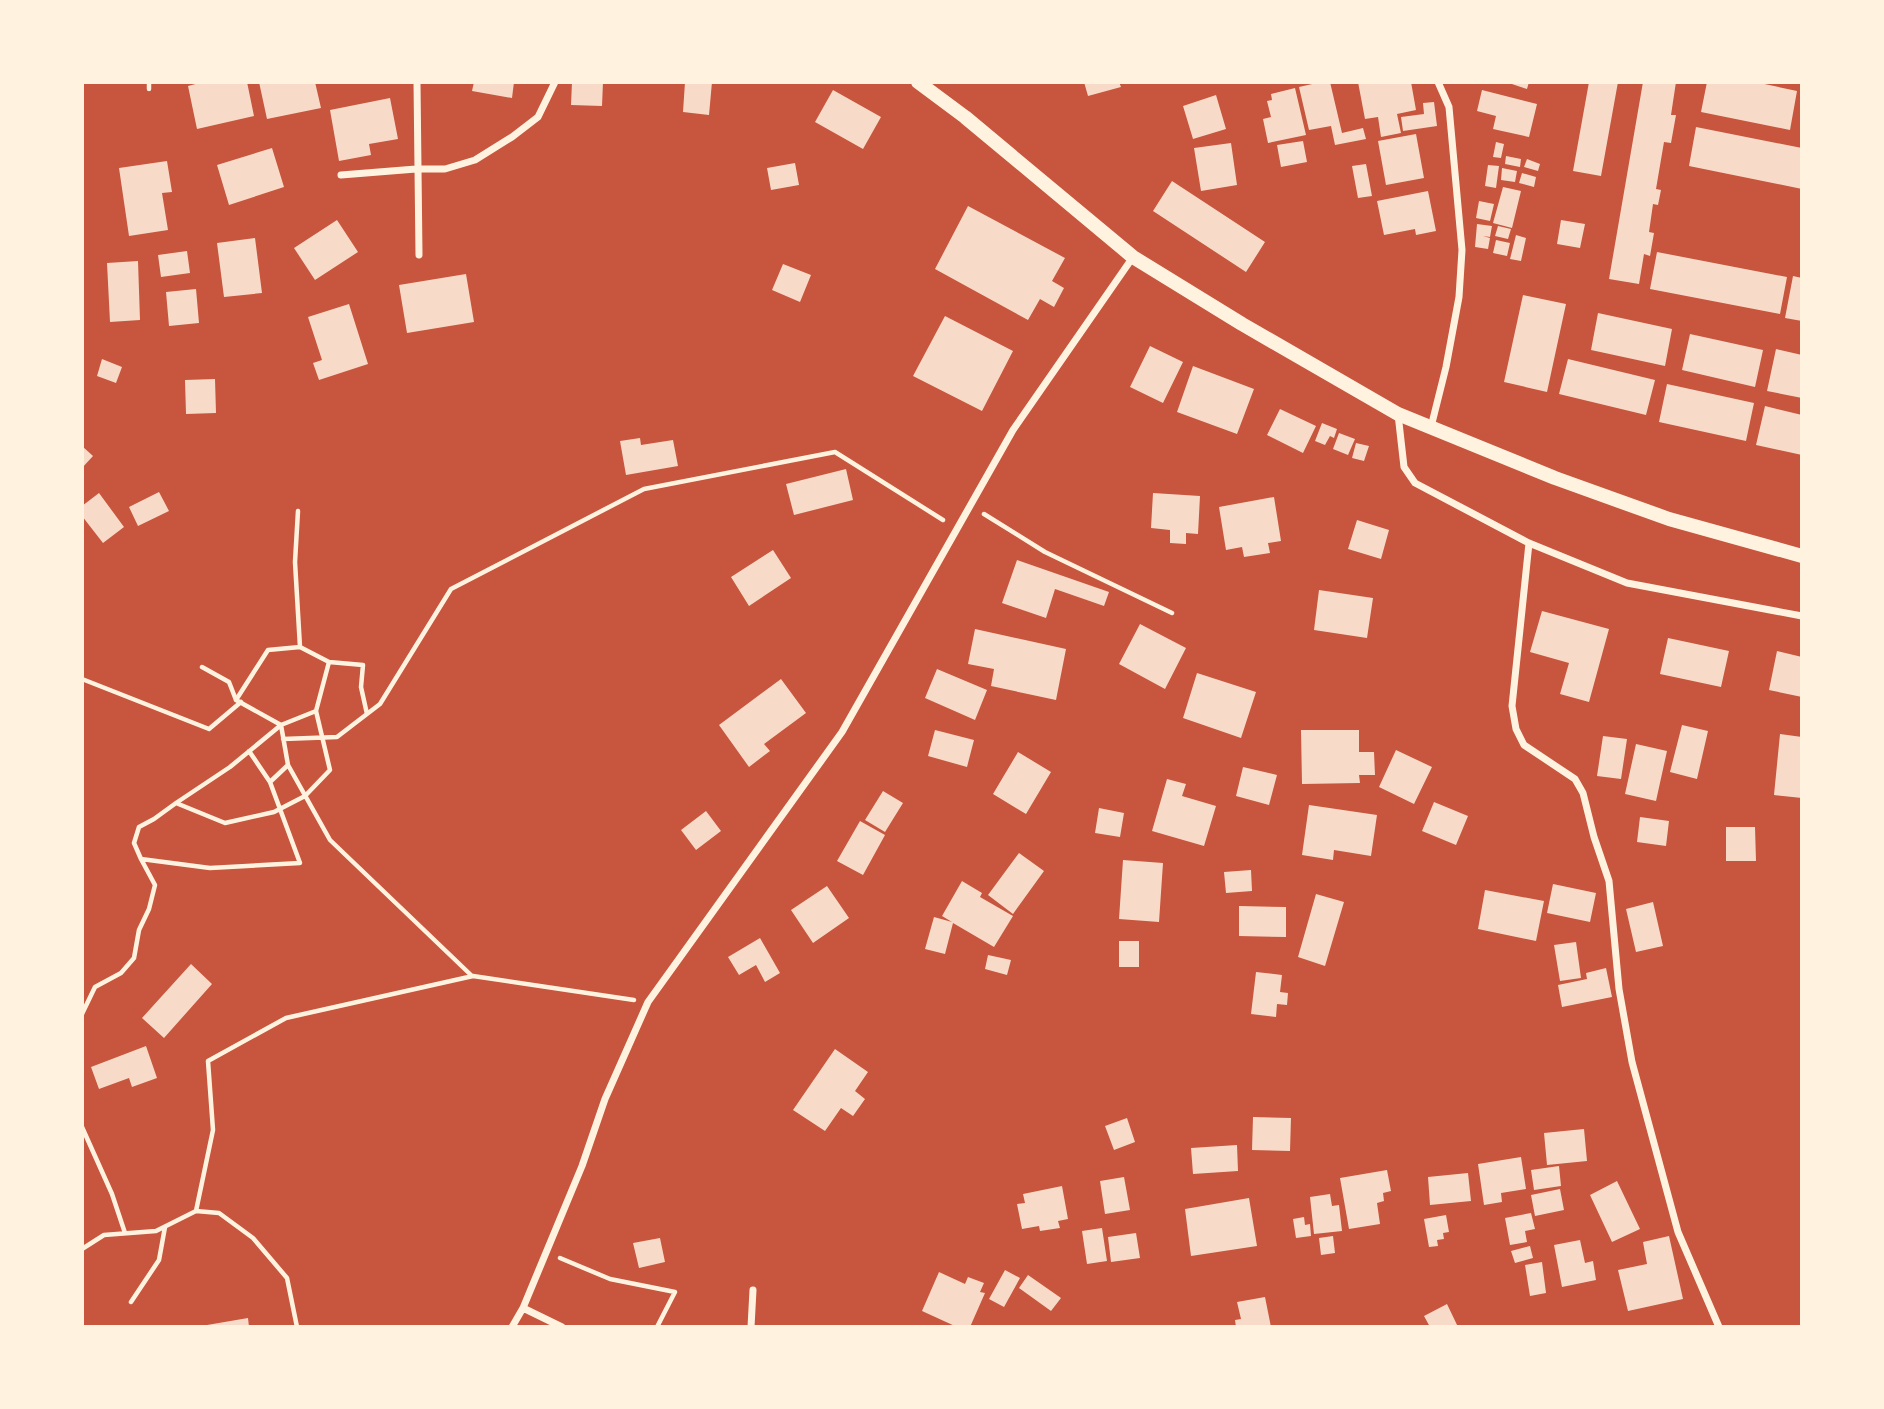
<svg xmlns="http://www.w3.org/2000/svg" width="1884" height="1409" viewBox="0 0 1884 1409" font-family="'Open Sans',sans-serif">
  <style>
    .building { fill: #f7dbc8 }
    .lines { fill: none; stroke-linecap: round; stroke-linejoin: round }
    .path { stroke: #fff3e0; stroke-width: 4.5 }
    .minor { stroke: #fff3e0; stroke-width: 7 }
    .secondary { stroke: #fff3e0; stroke-width: 14 }
  </style>
  <rect width="100%" height="100%" fill="#c8553d"/>
  <path class="building" d="M203 82H247L254 116 197 129 188 86Z
    M259 82H315L321 108 267 119Z
    M474 82H514L512 98 472 91Z
    M572 82H603L602 106 571 105Z
    M685 82H712L709 115 683 112Z
    M1084 82H1119L1121 87 1088 96Z
    M1321 82H1330L1342 133 1363 128 1366 139 1335 145 1331 126 1309 130 1299 87Z
    M1358 82H1411L1416 110 1397 114 1401 133 1381 137 1378 117 1365 119Z
    M1506 82H1529L1527 89Z
    M1589 82H1618L1601 176 1573 171Z
    M1643 82H1676L1671 115H1676L1671 143 1664 142 1656 189 1661 190 1658 205 1653 204 1649 232 1654 233 1650 256 1644 254 1639 284 1609 279Z
    M1707 82H1755L1797 91 1790 130 1701 112Z
    M1295 88 1306 135 1268 143 1263 119 1271 117 1267 101 1272 100 1271 94Z
    M833 90 881 117 863 149 815 122Z
    M1482 90 1537 104 1529 137 1493 129 1496 116 1477 111Z
    M1216 95 1226 129 1193 139 1183 106Z
    M390 98 398 139 369 144 371 155 339 161 330 110Z
    M1434 102 1437 126 1403 131 1401 117 1424 114 1423 103Z
    M1696 127 1802 148V189L1689 166Z
    M1416 134 1424 178 1386 185 1378 141Z
    M1303 141 1307 162 1281 167 1277 145Z
    M1496 142 1504 144 1501 158 1493 157Z
    M1231 143 1237 185 1201 191 1194 148Z
    M272 148 284 187 229 205 217 165Z
    M1506 156 1521 159 1520 167 1505 164Z
    M1527 159 1540 164 1538 171 1524 167Z
    M167 161 172 192 162 193 168 230 129 236 119 168Z
    M795 163 799 185 771 190 767 168Z
    M1366 164 1372 196 1358 198 1352 166Z
    M1488 165 1499 166 1496 188 1485 186Z
    M1502 168 1517 171 1515 182 1501 180Z
    M1522 173 1536 177 1534 187 1519 183Z
    M1172 181 1265 242 1246 272 1153 211Z
    M1503 187 1521 191 1512 228 1493 223Z
    M1428 191 1436 231 1416 235 1415 229 1384 235 1377 201Z
    M1479 201 1494 204 1490 221 1476 218Z
    M968 206 1065 258 1052 281 1064 288 1054 307 1040 299 1028 320 935 269Z
    M337 220 358 252 315 280 294 248Z
    M1561 220 1585 224 1580 248 1557 244Z
    M1477 224 1492 226 1490 237 1483 236 1490 238 1488 249 1475 247Z
    M1498 226 1511 229 1508 239 1495 236Z
    M1516 235 1526 238 1521 261 1510 259Z
    M255 238 262 293 224 297 217 243Z
    M1496 240 1510 243 1507 256 1493 253Z
    M187 251 190 273 161 277 158 255Z
    M1657 252 1787 277 1780 314 1650 289Z
    M138 261 140 320 110 322 107 263Z
    M783 264 811 275 800 302 772 290Z
    M466 274 474 322 407 333 399 285Z
    M1793 276 1802 278V321L1785 318Z
    M196 289 199 323 169 326 166 292Z
    M1523 295 1566 304 1547 392 1504 382Z
    M349 304 368 364 319 380 313 363 322 360 308 317Z
    M1598 313 1672 329 1665 366 1591 350Z
    M945 316 1013 351 982 411 913 376Z
    M1690 334 1763 350 1755 387 1682 370Z
    M1150 346 1183 362 1163 403 1130 387Z
    M1776 349 1802 355V398L1767 391Z
    M102 359 122 367 116 383 97 376Z
    M1568 359 1655 380 1646 415 1559 394Z
    M1193 366 1254 389 1237 434 1177 412Z
    M215 379 216 413 186 414 185 380Z
    M1667 384 1754 403 1746 441 1659 422Z
    M1765 406 1802 415V455L1756 445Z
    M1280 409 1316 426 1303 453 1267 435Z
    M1322 423 1337 429 1334 438 1330 436 1325 445 1315 441Z
    M1339 433 1355 439 1348 455 1333 449Z
    M640 438 641 445 673 440 678 466 626 475 620 441Z
    M1356 443 1369 446 1364 461 1352 458Z
    M82 446 93 456 82 468Z
    M846 469 853 500 794 515 786 484Z
    M159 492 169 511 138 526 129 507Z
    M99 493 124 527 103 543 82 516V506Z
    M1153 493 1200 496 1198 534 1186 533V544L1170 543V530L1151 528Z
    M1274 497 1281 541 1268 543 1270 553 1244 557 1242 547 1226 550 1219 507Z
    M1357 520 1389 530 1381 559 1348 549Z
    M773 550 791 578 749 606 731 577Z
    M1017 560 1109 592 1104 606 1055 589 1046 618 1002 603Z
    M1319 590 1373 598 1367 638 1314 630Z
    M1542 611 1609 629 1589 702 1560 694 1569 663 1530 652Z
    M1140 624 1186 648 1165 689 1119 664Z
    M975 629 1066 649 1056 700 991 686 994 669 968 664Z
    M1668 638 1729 651 1721 687 1660 674Z
    M1777 651 1802 657V697L1769 690Z
    M937 669 987 690 975 720 925 698Z
    M1197 673 1256 692 1241 738 1183 718Z
    M781 679 806 713 764 744 770 751 749 767 719 725Z
    M1682 725 1708 731 1697 779 1670 772Z
    M935 730 974 740 967 767 928 756Z
    M1301 730H1359V752H1374L1375 775H1359L1360 783 1302 784Z
    M1780 734 1802 737V798L1774 795Z
    M1603 736 1627 739 1621 779 1597 776Z
    M1636 744 1667 751 1656 801 1625 794Z
    M1396 750 1432 767 1414 804 1379 787Z
    M1018 752 1051 772 1026 814 993 794Z
    M1243 767 1277 775 1269 805 1236 796Z
    M1167 779 1186 784 1182 796 1216 806 1204 846 1152 831Z
    M883 791 903 803 885 832 865 820Z
    M1434 802 1468 816 1456 845 1422 831Z
    M1309 805 1377 815 1371 856 1334 850 1333 860 1302 855Z
    M1099 808 1124 813 1120 837 1095 833Z
    M706 811 721 831 696 850 681 830Z
    M1640 817 1669 821 1666 846 1637 842Z
    M860 821 885 835 863 875 837 861Z
    M1726 827H1755L1756 861H1726Z
    M1019 853 1044 871 1013 914 988 895Z
    M1123 860 1163 863 1159 922 1119 919Z
    M1251 870 1252 891 1226 893 1224 872Z
    M962 881 982 893 980 897 1013 916 994 947 953 923 945 954 925 949 934 917 952 922 942 916Z
    M1553 884 1596 893 1590 922 1547 913Z
    M827 886 849 918 813 943 791 910Z
    M1485 890 1544 901 1536 941 1478 929Z
    M1316 894 1344 902 1325 966 1298 957Z
    M1653 902 1663 946 1636 952 1626 909Z
    M1239 906 1286 907V937L1239 936Z
    M760 938 780 973 765 982 756 965 739 975 728 957Z
    M1119 941H1139V967H1119Z
    M1576 942 1581 978 1560 981 1554 945Z
    M988 955 1011 960 1007 975 985 969Z
    M191 964 212 984 164 1038 142 1018Z
    M1606 968 1612 997 1562 1007 1558 985 1587 979 1586 973Z
    M1256 972 1282 975 1280 992 1288 993 1287 1005 1277 1004 1276 1017 1251 1014Z
    M146 1046 157 1078 132 1087 129 1078 99 1089 91 1067Z
    M835 1049 868 1072 855 1091 865 1099 853 1116 841 1108 825 1131 793 1110Z
    M1253 1117 1291 1118 1290 1151 1252 1150Z
    M1127 1118 1135 1142 1114 1150 1105 1126Z
    M1584 1129 1587 1161 1547 1165 1544 1133Z
    M1237 1145 1238 1171 1193 1174 1191 1148Z
    M1521 1157 1526 1189 1501 1193 1502 1202 1484 1205 1478 1164Z
    M1559 1166 1561 1186 1534 1190 1531 1170Z
    M1387 1170 1391 1191 1383 1193 1384 1201 1377 1203 1380 1224 1349 1229 1340 1178Z
    M1468 1173 1471 1201 1430 1205 1428 1177Z
    M1124 1177 1130 1210 1105 1214 1100 1181Z
    M1617 1181 1640 1229 1612 1242 1590 1195Z
    M1062 1186 1068 1219 1058 1221 1060 1228 1040 1231 1039 1226 1022 1229 1017 1204 1025 1203 1023 1194Z
    M1560 1189 1564 1210 1535 1216 1531 1195Z
    M1330 1194 1332 1206 1339 1205 1342 1231 1314 1234 1310 1197Z
    M1249 1198 1257 1246 1191 1256 1185 1209Z
    M1531 1213 1535 1229 1525 1231 1527 1242 1510 1245 1505 1218Z
    M1446 1215 1449 1232 1443 1233 1444 1239 1437 1240 1438 1246 1429 1247 1424 1219Z
    M1304 1217 1305 1225 1310 1224 1311 1236 1296 1238 1293 1219Z
    M1102 1228 1107 1261 1087 1264 1082 1231Z
    M1136 1233 1140 1258 1111 1262 1108 1237Z
    M1333 1236 1335 1253 1321 1255 1319 1238Z
    M1669 1236 1683 1299 1628 1311 1618 1270 1647 1264 1643 1242Z
    M660 1238 665 1262 639 1268 633 1243Z
    M1580 1240 1585 1263 1593 1261 1596 1280 1562 1287 1554 1245Z
    M1530 1246 1533 1258 1515 1263 1511 1251Z
    M1542 1262 1546 1293 1530 1296 1525 1265Z
    M1005 1270 1020 1278 1004 1307 989 1299Z
    M939 1272 965 1284 968 1277 984 1283 980 1292 985 1293 970 1327H957L922 1311Z
    M1028 1275 1061 1298 1051 1311 1019 1288Z
    M1265 1297 1271 1327H1236L1235 1320 1241 1319 1237 1302Z
    M1447 1304 1458 1327H1430L1424 1316Z
    M248 1318 249 1327H207V1325Z"/>
  <g class="lines">
    <path class="path" d="M149 82V89
      M298 511 295 562 300 647
      M984 514 1045 552 1172 613
      M329 662 363 665 361 687 367 714
      M202 667 229 682 236 700 281 725 288 765 330 840 472 976
      M82 679 209 729 241 702
      M236 700 268 650 300 647 329 662 316 711 330 770 305 796 274 812 225 823 176 803 230 767 281 725 316 711
      M283 739 337 737 380 704 451 589 644 489 835 452 943 520
      M270 782 288 765
      M176 803 154 819 139 827 134 843 141 859 210 868 300 863 270 782 249 751
      M82 1014 95 987 121 973 134 958 139 930 149 909 155 885 141 859
      M82 1127 112 1194 125 1233
      M196 1211 219 1213 253 1238 287 1278 297 1327
      M82 1249 104 1235 156 1231 196 1211 213 1130 208 1061 286 1018 473 976 634 1000
      M560 1258 610 1279 675 1292 657 1327
      M131 1302 159 1260 165 1227"/>
    <path class="minor" d="M417 82 419 255
      M341 175 416 169H445L475 160 512 137 538 117 555 82
      M1398 414 1404 467 1415 483 1529 543 1627 583 1802 616
      M1431 427 1446 367 1459 297 1462 250 1449 107 1438 82
      M1529 543 1512 706 1516 729 1524 745 1575 779 1583 793 1594 837 1609 881 1619 989 1632 1062 1678 1232 1719 1327
      M523 1308 562 1327
      M512 1327 523 1308 582 1166 605 1099 648 1002 842 732 1013 430 1133 257
      M751 1327 753 1290"/>
    <path class="secondary" d="M918 82 965 117 1133 257 1242 324 1398 414 1555 478 1669 519 1802 556"/>
  </g>
  <rect width="1884" height="1409" fill="none" stroke="#fff3e0" stroke-width="168"/>
</svg>
